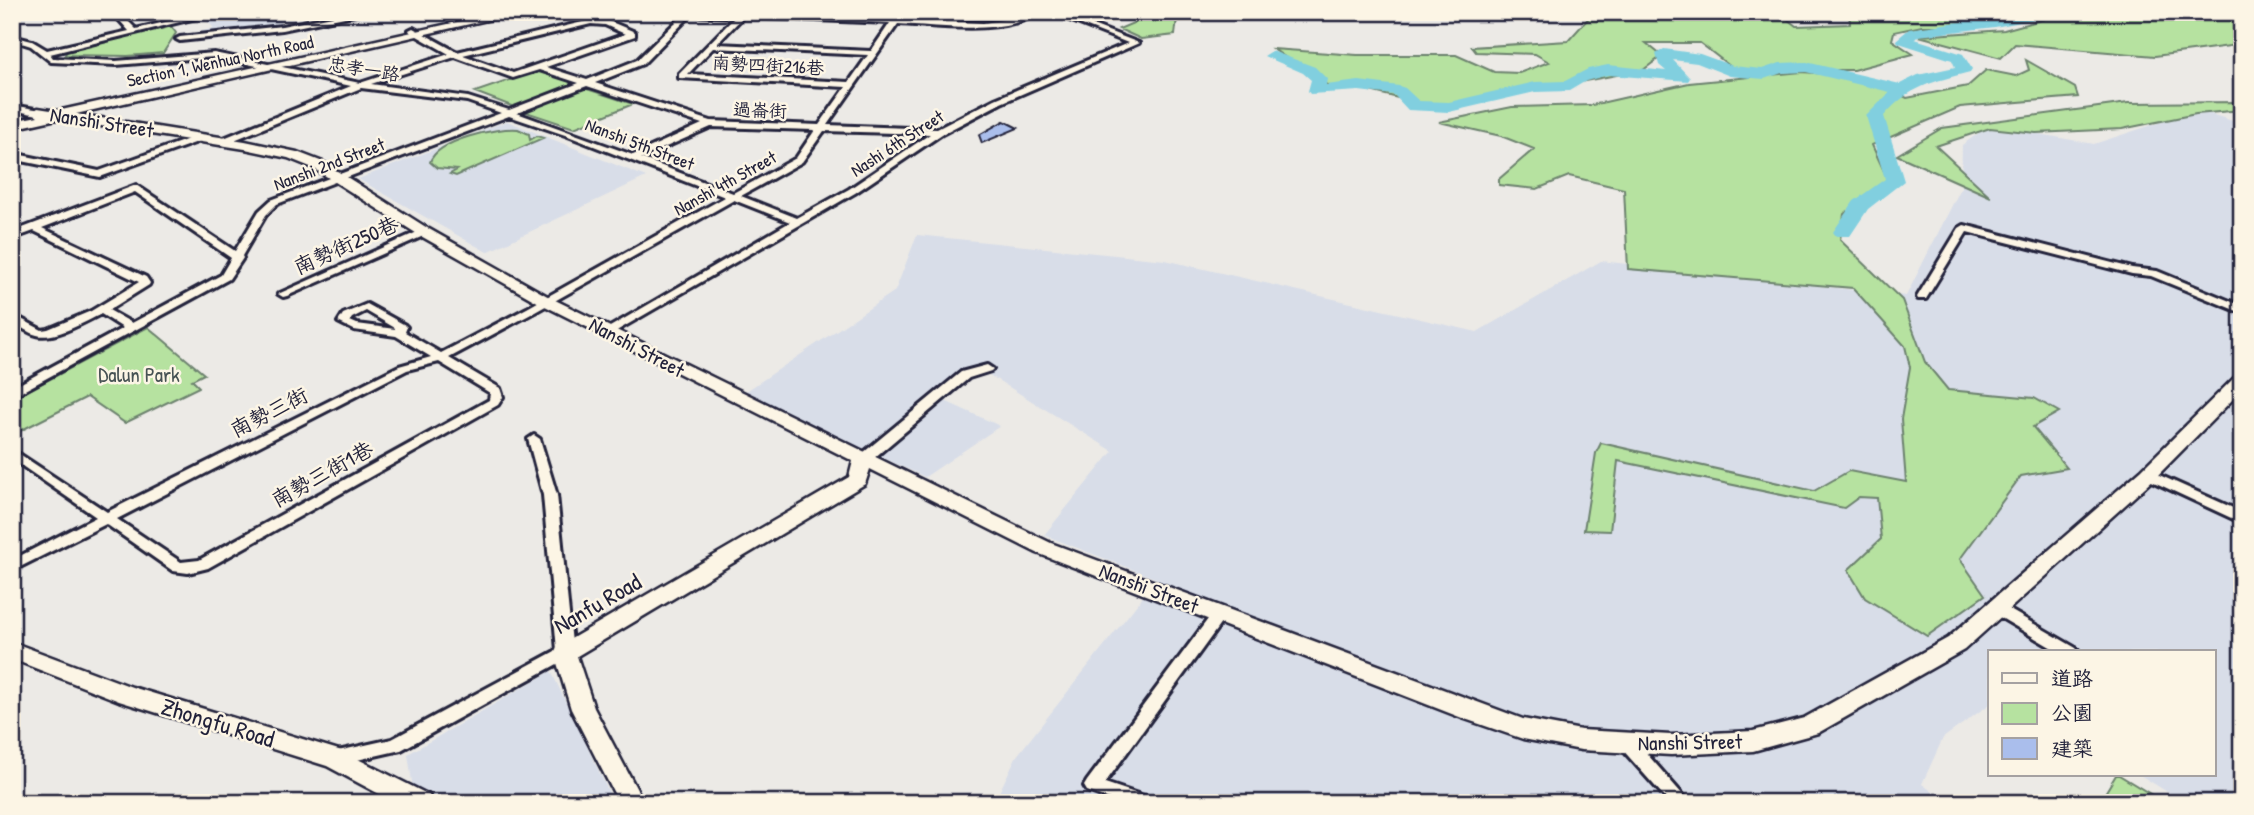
<svg xmlns="http://www.w3.org/2000/svg" width="2254" height="815" viewBox="0 0 2254 815" font-family="'Patrick Hand','LXGW WenKai TC',sans-serif">
  <style>
    .built { fill: #d8dde8 }
    .green { fill: #b6e2a0; stroke: #6c826e; stroke-width: 2 }
    .lines { fill: none; stroke-linecap: round; stroke-linejoin: round }
    .river { fill: #81cfdf; fill-rule: evenodd }
    .building { fill: #aabeec; stroke: #22223b; stroke-width: 2 }
    .street-casing { stroke: #22223b; stroke-width: 6 }
    .secondary-casing { stroke: #22223b; stroke-width: 5 }
    .street { fill: #fcf5e5; fill-rule: evenodd }
    .secondary { fill: #fcf5e5; fill-rule: evenodd }
    .labels { text-anchor: middle; dominant-baseline: central; stroke-width: 5; stroke-linejoin: round; paint-order: stroke }
    .far-street-label { font-size: 18px; fill: #22223b; stroke: #fcf5e5 }
    .street-label { font-size: 21px; fill: #22223b; stroke: #fcf5e5 }
    .park-label { font-size: 21px; fill: #475254; stroke: #fcf5e5 }
    .near-street-label { font-size: 24px; fill: #22223b; stroke: #fcf5e5 }
  </style>
  <rect width="100%" height="100%" fill="#eceae6"/>
  <filter id="ink" filterUnits="userSpaceOnUse"><feTurbulence type="fractalNoise" baseFrequency=".0143" numOctaves="2"/><feDisplacementMap in="SourceGraphic" scale="14" xChannelSelector="R" yChannelSelector="G"/><feConvolveMatrix kernelMatrix="1 2 1 2 8 2 1 2 1" color-interpolation-filters="sRGB"/></filter>
  <g filter="url(#ink)">
    <path class="built" d="M228 12H275L281 25 220 34 199 32 214 28 204 18Z
      M2198 110 2242 124V803H2185L2140 775H2214V652H1990V704L1943 738 1922 784 1948 803H994L1016 757 1157 579 1044 535 1113 451 978 368 945 401 1000 426 925 477 742 394 895 291 917 235 1165 260 1477 332 1601 261 1906 296 1961 188 1962 145 1990 125 2094 144Z
      M507 121 646 177 487 252 358 179Z
      M551 671 614 803H415L408 754Z"/>
    <path class="green" d="M1159 12H1171L1177 18 1175 35 1141 39 1119 29Z
      M1594 12H1778L1796 26 1850 24 1849 12H2030L1978 26H1922L1894 32 1892 40 1913 54 1853 70H1735L1700 43H1646L1662 56 1643 70 1463 104 1418 103 1362 89H1333L1273 49 1357 55H1456L1494 72 1519 73 1549 62 1535 54 1476 52 1472 47 1568 41Z
      M2071 12H2239L2242 13V48L2237 45 2155 56 2015 44 2001 58 1919 36 2004 30Z
      M170 25 176 33 163 53 128 56 65 55 67 50Z
      M2026 60 2075 88 2078 97 1960 107 1872 145 1888 180 1844 214 1840 240 1902 300 1925 362 1948 390 2034 398 2059 412 2033 427 2067 468 2021 476 1960 559 1985 595 1927 636 1865 598 1848 570 1881 539 1877 498 1859 497 1844 508 1618 461 1610 531 1584 530 1596 453 1601 443 1814 491 1849 471 1906 482 1901 419 1910 367 1905 346 1853 288 1628 269 1624 189 1569 176 1537 189 1499 185V179L1534 149 1501 136 1439 122 1512 107 1592 105 1689 83 1802 72 1863 77 1907 98 1968 86 1986 70 2016 76 2029 70Z
      M539 70 577 84 514 107 475 92Z
      M584 88 633 104 574 128 523 111Z
      M2242 102V110L2196 114 2122 129 2036 133 1990 128 1936 146 1991 197 1897 155 1942 128 2128 103Z
      M518 129 529 134 530 140 537 136 543 138 456 176 450 174 457 170 437 168 430 162C437 140 497 127 518 129Z
      M148 327 204 374 192 380 199 387 125 423 87 397 12 435V399Z
      M2116 775H2119L2165 803H2099Z"/>
    <g class="lines">
      <path class="river" d="M2028 12H2058L2051 16 1995 27 1918 36 1915 39 1963 54 1972 69 1970 72C1933 82 1909 86 1884 116L1904 181 1868 209 1850 236H1836L1833 232 1854 201 1885 179 1866 116 1890 92 1806 72 1782 73 1764 79 1730 76 1697 63 1673 60 1690 78 1688 81 1608 75 1586 81 1569 91 1535 92 1449 112 1408 110 1394 95 1359 91 1310 94 1308 91 1311 80 1303 73 1264 56 1272 51 1315 67 1327 79 1326 85 1359 81 1399 86 1405 88 1419 101 1449 102 1535 82 1565 81 1588 69 1608 65 1666 71 1659 65 1656 54 1664 49 1700 54 1733 66 1762 69 1780 63 1806 62 1900 84 1918 75 1955 67 1952 60 1899 43 1896 40 1909 29Z"/>
    </g>
    <path class="building" d="M1004 121 1018 128 982 143 979 135Z"/>
    <g class="lines">
      <defs>
        <path id="street" d="M112 12H119L136 29 207 12H220L50 54 53 58 116 61 214 53 360 83 449 54 410 32 409 30 413 28 457 52 591 20 609 21 635 32V36L546 67 587 80 637 60 683 15 659 12H722L893 19 898 12H905L900 19 983 23 1017 18 1031 12H1041C1003 36 941 26 898 24L827 125 937 129 995 99 1128 43 1049 12H1059L1139 43 1001 103 942 134 855 193 613 333H605L603 331 790 222 734 200 535 312 449 358 500 388 503 397 498 405 208 568 188 573 173 571 106 524 12 571V560L96 517 12 459V449L107 512 399 366 431 357 396 336 354 330 338 322 343 314 367 304 405 325 407 327 405 332 441 353 527 308 725 197 568 136 509 116 277 204 266 215 242 256 243 258 229 279 12 397V388L123 328 101 314C85 322 54 340 37 335 28 333 20 326 12 322V314L42 330 48 329 91 311 139 282 34 231 12 239V232L136 185 235 251 259 211 271 200 501 113 467 101 361 88 222 145 218 142 219 140 351 86 214 57 116 65 51 62 31 46 12 40V36L32 41 47 50 129 31ZM691 15 735 17 679 74V78L846 87 819 125 711 121 595 83 643 64ZM743 17 890 23 871 51 717 44ZM591 24 605 25 625 34 513 73 463 55ZM713 48 868 55 849 82 688 74ZM455 57 513 78 539 70 579 83 509 110 468 97 371 84ZM587 86 702 124 633 155 517 113ZM711 127 815 130 796 158 733 193 641 158ZM824 131 930 134 849 189 797 218 741 196 802 162ZM135 192 231 258 221 275 132 323 109 310 149 285 150 283 146 277 42 228ZM366 311 395 328V329L357 324 350 321 352 318ZM439 362 490 393 489 400 199 560 181 562 117 519 407 370Z
          M353 12H369L282 30 180 41 176 39 180 37 282 26Z
          M12 105 41 110 42 112 38 115 12 110Z
          M200 135 203 136V140L100 177 12 159V153L99 171Z
          M1964 225 2132 268 2157 271 2242 306V313L2151 276 2132 274 1967 232 1926 299H1918L1917 297 1959 228Z
          M424 229 428 230V234L287 296 283 297 278 294Z
          M987 365 993 369 991 371 969 378 868 463H858L857 460 858 457 961 372Z
          M534 435 540 439 557 495 573 653 570 657 401 750 335 765 329 763 327 758 329 753 392 739 557 650 543 495 528 439Z
          M2148 470 2242 512V523L2143 477 2141 474Z
          M1996 602 2076 648 2079 652H2059L1991 612 1989 608 1991 604Z
          M1219 609 1224 611 1226 615 1224 619 1105 783 1150 798 1153 803H1121L1087 791 1084 786 1087 781 1214 611Z
          M1627 736 1633 738 1690 803H1670L1621 748 1619 743 1621 738Z"/>
        <path id="secondary" d="M502 12H522L76 114 245 141 297 152 323 162 429 229 551 298 1051 543 1523 719 1581 730 1671 735 1753 731 1804 718 1948 638 2141 470 2236 376 2242 375V390L2155 478 1964 650 1818 733 1753 751 1671 755 1581 750 1523 739 1462 718 1037 553 870 469 865 484 577 656 594 708 644 803H619L571 709 554 653 557 647 849 477 853 461 541 304 419 235 313 168 288 158 245 149 57 119 12 129V121L38 116 32 112 38 108 57 111Z
          M12 642 132 687 342 751 429 795 432 803H396L327 766 119 701 12 659Z"/>
      </defs>
      <use href="#street" class="street-casing"/>
      <use href="#secondary" class="secondary-casing"/>
      <use href="#street" class="street"/>
      <use href="#secondary" class="secondary"/>
    </g>
  </g>
  <g class="labels">
    <g class="far-street-label">
      <text transform="translate(220 61) rotate(-12)">Section 1, Wenhua North Road</text>
      <text transform="translate(768 65) rotate(3)">南勢四街216巷</text>
      <text transform="translate(364 69) rotate(9)">忠孝一路</text>
      <text transform="translate(760 110) rotate(2)">過崙街</text>
      <text transform="translate(897 143) rotate(-33)">Nashi 6th Street</text>
      <text transform="translate(640 144) rotate(21)">Nanshi 5th Street</text>
      <text transform="translate(329 164) rotate(-21)">Nanshi 2nd Street</text>
      <text transform="translate(725 183) rotate(-29)">Nanshi 4th Street</text>
    </g>
    <g class="street-label">
      <text transform="translate(102 122) rotate(9)">Nanshi Street</text>
      <text transform="translate(346 245) rotate(-24)">南勢街250巷</text>
      <text transform="translate(637 347) rotate(28)">Nanshi Street</text>
      <text transform="translate(269 412) rotate(-27)">南勢三街</text>
      <text transform="translate(322 474) rotate(-29)">南勢三街1巷</text>
      <text transform="translate(1149 588) rotate(21)">Nanshi Street</text>
      <text transform="translate(1690 742) rotate(-1)">Nanshi Street</text>
    </g>
    <g class="park-label">
      <text x="139" y="374">Dalun Park</text>
    </g>
    <g class="near-street-label">
      <text transform="translate(597 603) rotate(-30)">Nanfu Road</text>
      <text transform="translate(218 722) rotate(17)">Zhongfu Road</text>
    </g>
  </g>
  <rect width="2254" height="815" fill="none" stroke="#fcf5e5" stroke-width="42"/>
  <rect x="21" y="21" width="2212" height="773" fill="none" stroke="#22223b" stroke-width="2.5" filter="url(#ink)"/>
  <rect x="1988" y="650" width="228" height="126" fill="#fcf5e5" stroke="#a5a1a1" stroke-width="2"/>
  <rect x="2002" y="673" width="35" height="10" fill="#fcf5e5" stroke="#a5a1a1" stroke-width="2"/>
  <text x="2051" y="686" font-size="21" fill="#22223b">道路</text>
  <rect x="2002" y="703" width="35" height="21" fill="#b6e2a0" stroke="#a5a1a1" stroke-width="2"/>
  <text x="2051" y="720" font-size="21" fill="#22223b">公園</text>
  <rect x="2002" y="738" width="35" height="21" fill="#aabeec" stroke="#a5a1a1" stroke-width="2"/>
  <text x="2051" y="756" font-size="21" fill="#22223b">建築</text>
</svg>
